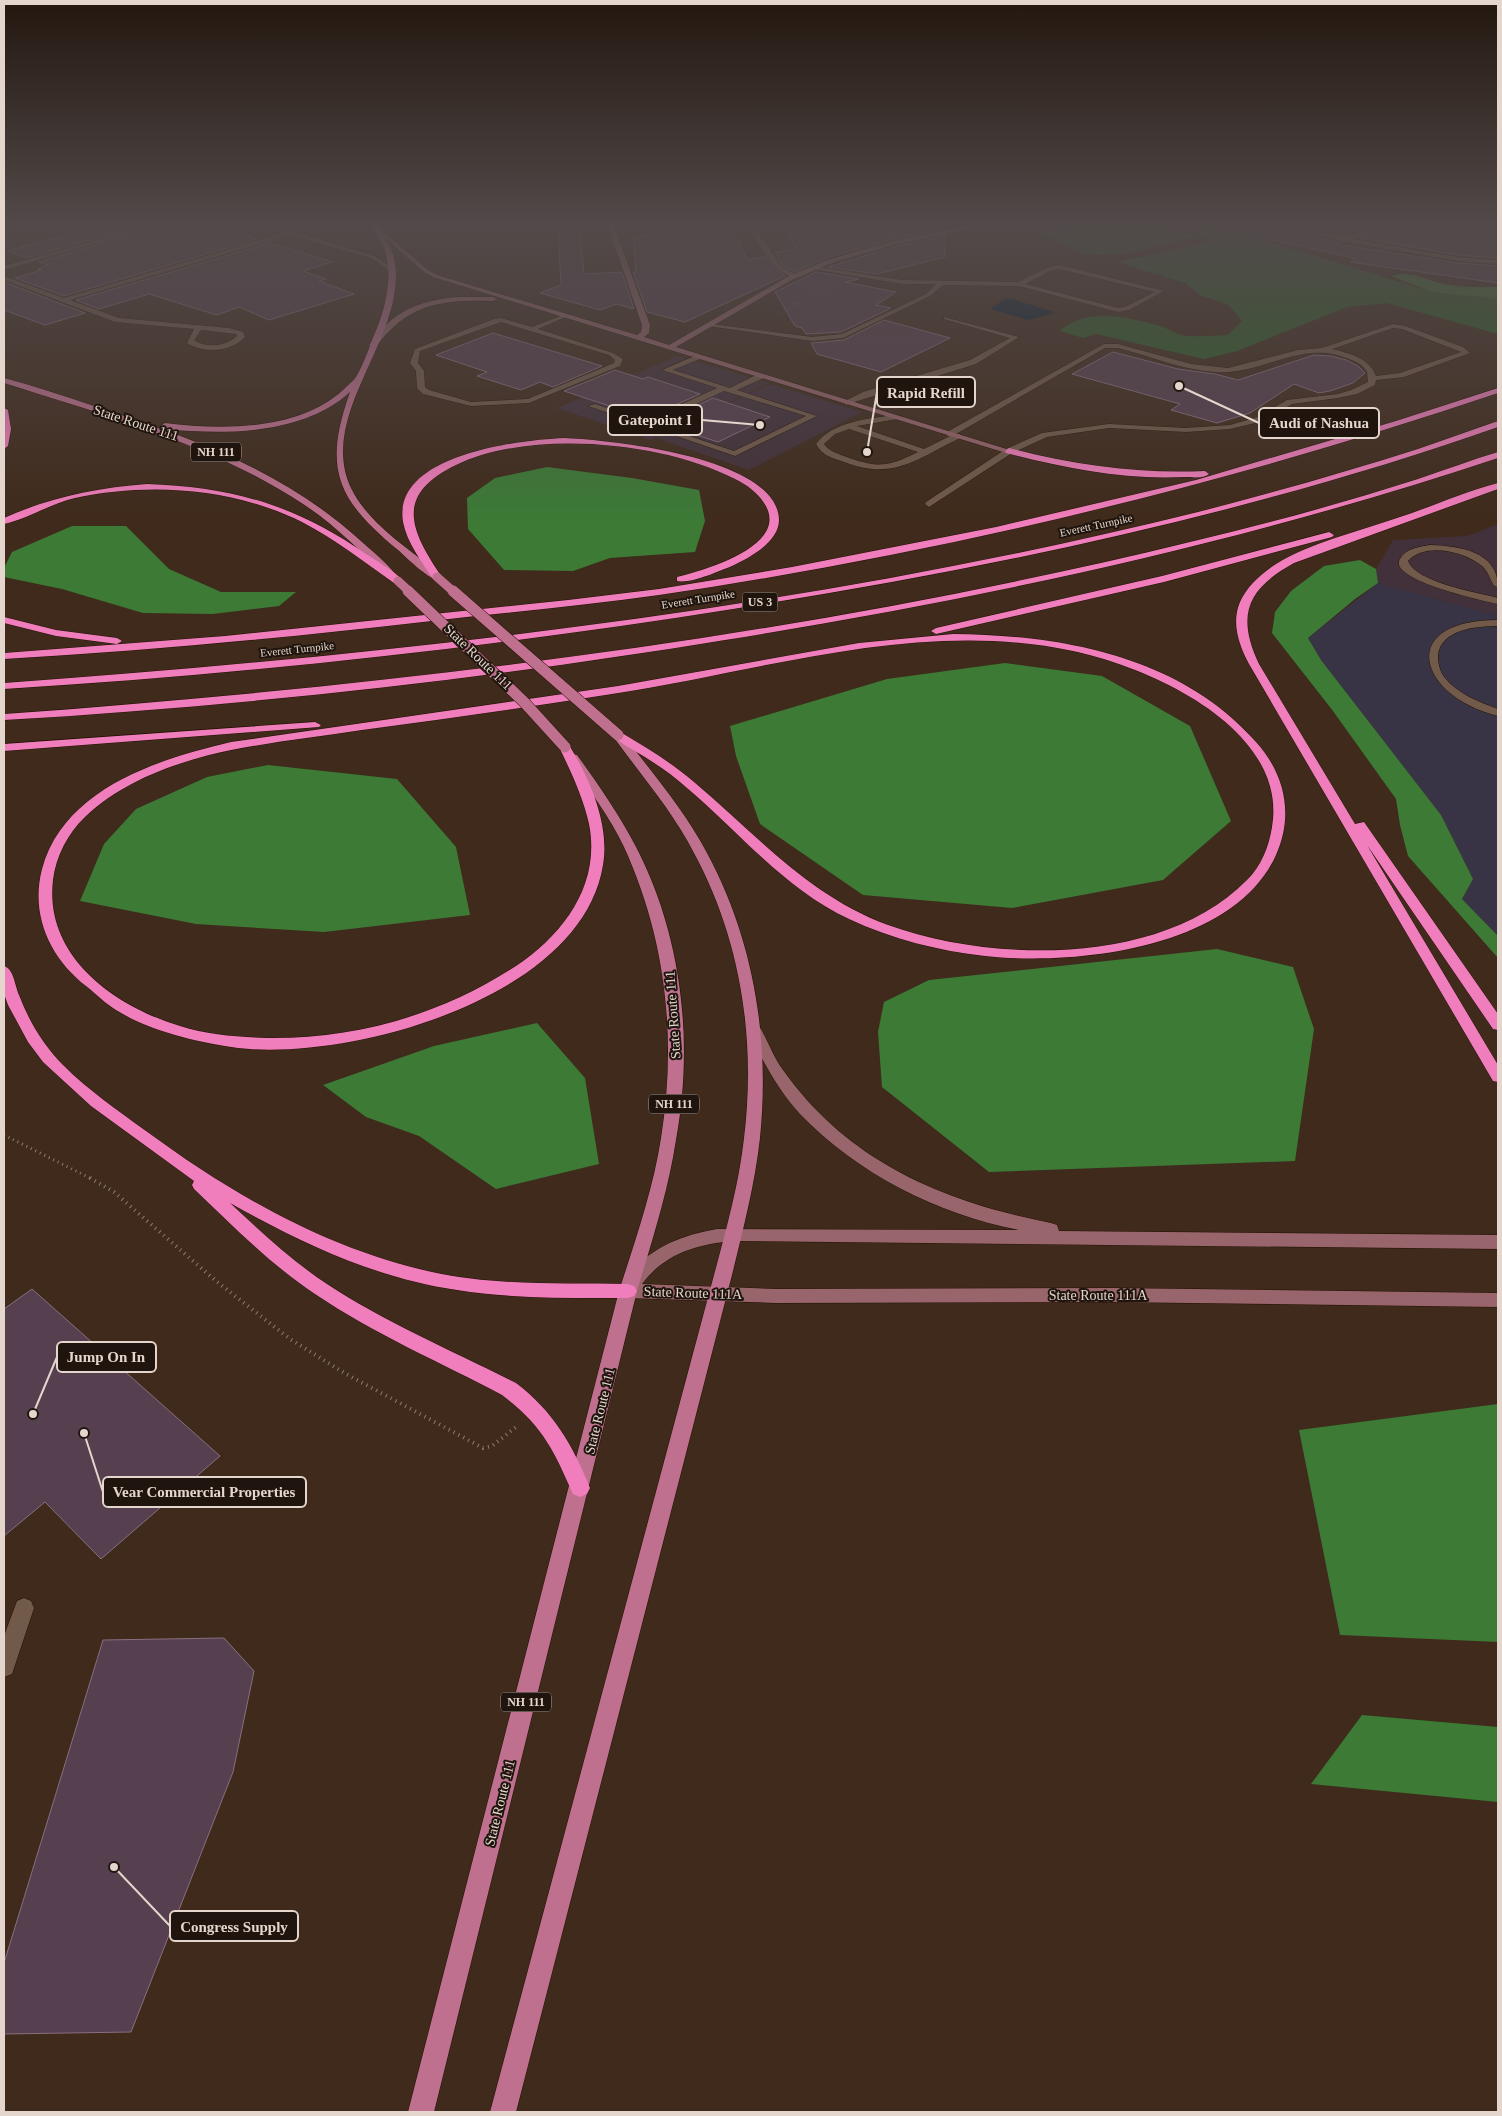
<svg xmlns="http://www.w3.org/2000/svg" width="1502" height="2116" viewBox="0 0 1502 2116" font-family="'Times New Roman',serif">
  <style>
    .commercial { fill: #42313b }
    .industrial { fill: #383445 }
    .green { fill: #2b5f26 }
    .forest { fill: #3c7a36 }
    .water { fill: #011d2e }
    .building { fill: #563f4e; stroke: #896f80 }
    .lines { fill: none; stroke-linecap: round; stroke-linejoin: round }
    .lane-casing { stroke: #251204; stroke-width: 1 }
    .street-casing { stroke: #251204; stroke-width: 1 }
    .secondary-casing { stroke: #251204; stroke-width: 1 }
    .primary-casing { stroke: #251204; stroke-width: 1 }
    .highway-casing { stroke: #251204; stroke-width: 1 }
    .path-far2 { stroke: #8e7c70; stroke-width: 1; stroke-dasharray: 0.5 2; stroke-linecap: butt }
    .path-far1 { stroke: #8e7c70; stroke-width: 3; stroke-dasharray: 1 4; stroke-linecap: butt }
    .path { stroke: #8e7c70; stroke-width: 4; stroke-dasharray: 1 4.5; stroke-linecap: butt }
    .lane { fill: #725a4a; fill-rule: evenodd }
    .street { fill: #725a4a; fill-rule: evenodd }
    .secondary { fill: #98656c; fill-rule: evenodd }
    .primary { fill: #be708e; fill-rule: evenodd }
    .highway { fill: #f17ebc; fill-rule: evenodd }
    .primary-bridge-far1-casing { stroke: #251204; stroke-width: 9; stroke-linecap: butt }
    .primary-bridge-casing { stroke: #251204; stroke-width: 12; stroke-linecap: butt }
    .primary-bridge-far1 { stroke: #be708e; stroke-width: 9 }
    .primary-bridge { stroke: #be708e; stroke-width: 11 }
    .labels { text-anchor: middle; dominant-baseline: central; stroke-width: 4; stroke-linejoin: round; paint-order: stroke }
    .far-street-label { font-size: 11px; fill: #e4d6cc; stroke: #1f150e }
    .shield { fill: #1f150e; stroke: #a99c93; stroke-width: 1 }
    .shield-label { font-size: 12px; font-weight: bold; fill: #e4d6cc }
    .street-label { font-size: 14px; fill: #e4d6cc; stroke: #1f150e }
    .leader { fill: none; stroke: #e4d6cc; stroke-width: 2 }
    .callout-dot { fill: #e4d6cc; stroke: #1f150e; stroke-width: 2 }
    .callout { fill: #1f150e; stroke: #e4d6cc; stroke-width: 2 }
    .callout-label { font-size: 15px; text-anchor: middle; font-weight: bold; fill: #e4d6cc }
  </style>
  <rect width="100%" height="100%" fill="#3f2a1b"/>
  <path class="commercial" d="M677 356 769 383 651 440 557 408Z
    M770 384 862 412 749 470 656 438Z
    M1498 524V616L1378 583 1376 569 1393 540 1467 536Z"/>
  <path class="industrial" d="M1378 583 1498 616V936L1462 899 1473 879 1441 815 1321 660 1308 638Z"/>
  <path class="green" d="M1071 224H1165L1195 237C1159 245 1116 262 1079 252 1065 247 1050 237 1037 230Z
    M1178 224H1212L1432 292 1498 299V334L1387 303 1347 307 1237 351 1204 359 1096 334 1083 338 1060 331C1086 307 1128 317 1160 326 1167 328 1174 333 1181 335 1195 338 1214 335 1228 335L1242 321 1229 305 1200 295 1185 283 1117 262 1213 241Z"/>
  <path class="forest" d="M1401 274C1416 274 1429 280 1443 284 1462 288 1480 287 1498 287V299L1432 292 1391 276Z
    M547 467 632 478 699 490 705 521 695 552 610 558 573 571 504 570 468 529 467 498 495 478Z
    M72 526H126L169 569 221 592H296L279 606 213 614 143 613 62 589 4 577V568L12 552Z
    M1360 560 1376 569 1378 583 1355 599 1308 638 1321 660 1441 815 1473 879 1462 899 1498 936V958L1408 856 1400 825 1396 799 1333 711 1272 633 1275 612 1291 591 1324 566Z
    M1005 663 1102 676 1190 726 1231 821 1163 880 1012 908 863 895 760 824 736 756 730 726 887 679Z
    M268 765 397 779 456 847 470 915 324 932 196 924 80 901 104 844 136 809 207 777Z
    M1217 949 1293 967 1314 1029 1295 1161 989 1172 882 1087 878 1032 884 1002 929 980Z
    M537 1023 585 1078 599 1164 496 1189 419 1136 366 1117 323 1085 434 1046Z
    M1498 1404V1642L1340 1635 1299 1430Z
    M1362 1715 1498 1727V1802L1311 1784Z"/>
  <path class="water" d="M1006 298 1012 299 1054 312 1053 314 1029 320 990 309Z"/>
  <path class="building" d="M106 224H145L27 258 8 251Z
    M166 224H220L221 228 257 239 64 296 15 278 42 270 37 269 48 265 39 262Z
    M558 224H579L584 274 622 272 634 309 617 304 600 310 540 293 561 285Z
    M783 224H882L893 239 826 258 795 272 783 266 775 253 796 248Z
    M892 224H945V229L901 237Z
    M1251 224H1276L1342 245 1458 263 1498 266V283L1350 262 1354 258 1249 235Z
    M1299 224H1381L1345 235Z
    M1402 224H1487L1498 228V258L1458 255 1360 238Z
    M733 231 748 260 765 256 785 276 685 322 647 312 633 272H636L633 236Z
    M945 236V257L877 274 828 267 897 246Z
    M270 243 332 262 303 271 326 279 319 281 354 294 269 320 239 307 217 315 149 294 99 309 76 300Z
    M816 272 859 279 845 282 896 292 876 305 891 308 841 332 806 334 802 328 795 326 775 292Z
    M4 282 85 313 45 325 4 310Z
    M884 320 950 338 881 372 817 354 811 343 844 340Z
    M493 333 602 366 553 387 540 382 521 390 477 376 487 372 436 355Z
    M1113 352 1178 369 1215 374 1238 380 1314 355 1331 356 1346 360 1358 366 1365 373 1353 383 1330 391 1319 393 1294 384 1250 413 1217 423 1171 410 1180 404 1072 374Z
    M615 370 643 379 648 377 700 394 646 418 564 391Z
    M713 398 770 417 718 442 660 423Z
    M32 1289 220 1456 101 1559 45 1502 4 1536V1309Z
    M224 1638 254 1671 233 1772 131 2032 4 2034V1963L103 1640Z"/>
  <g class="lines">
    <defs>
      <path id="lane" d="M1059 265 1164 291 1129 310 1118 312 1019 286 943 285 930 296 843 338 812 341 708 326 711 324 812 337 842 334 926 294 936 284H902L811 269 813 266 902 280 1018 282 1049 267ZM1059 269 1155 292 1125 307 1118 308 1025 284 1052 270Z
        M563 315 568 316 538 329 613 353 623 359 620 366 529 403 471 406 423 394 417 388 416 371 410 363 415 349 494 319 501 318 532 327ZM501 322 609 355 615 360 614 363 528 399 471 402 429 390 425 387 424 371 418 363 420 351Z
        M944 317 1019 337 976 364 845 405V401L863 392 970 360 1010 338 944 319Z
        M1393 324 1405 326 1463 347 1470 353 1404 377 1376 380 1375 385 1357 394 1338 398 1292 404 1264 421 1230 429 1186 432 1109 428 1047 437 1012 453 929 507 925 504 926 502 1006 449 1042 433 1109 424 1186 428 1230 425 1258 417 1287 400 1338 394 1351 390 1368 382 1367 372C1363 365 1357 362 1349 359 1300 338 1263 376 1215 372 1182 370 1150 356 1118 348H1105L956 434H960V438C917 459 893 481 844 462 833 458 822 456 816 444 833 421 868 419 894 415H897V419L857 426 924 449 950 436H947V432L1104 344H1118L1191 364 1228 368 1298 350 1322 348ZM1393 328 1402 329 1461 352 1400 373 1376 376C1370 358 1348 353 1332 349ZM849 429 918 452C886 468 877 468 844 456 836 453 829 451 824 444L835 434Z
        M697 355 700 359 673 370 730 388 758 374H764V378L737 390 817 416 735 456 588 406 595 404 645 421 717 388 662 370ZM724 391 806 416 734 451 653 424Z
        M1498 620V626C1477 626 1440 629 1438 656 1438 664 1440 672 1445 678 1458 694 1479 702 1498 709V716C1417 696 1396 620 1498 620Z"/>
      <path id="street" d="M153 224H164L4 270V266Z
        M256 224H267L375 256 396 270 391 271 371 258 290 235 70 300 119 318 229 328 243 332 245 337C231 352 204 354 187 343L194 329 115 322 4 280V276L64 298 283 233ZM201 330 236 334 237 336C226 346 207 349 194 340Z
        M746 224H752L782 267 797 275V277C777 279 757 240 746 224Z
        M884 224H890L903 244H899Z
        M1278 224H1290L1345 237 1388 224H1400L1352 239 1458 257 1498 260V264L1458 261 1346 242 1342 243 1339 240Z
        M1430 545C1459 546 1498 551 1498 587L1494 586C1490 579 1488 571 1482 566 1464 551 1425 542 1408 561 1417 583 1476 592 1498 598V604C1485 601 1387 580 1400 559 1406 548 1419 547 1430 545Z
        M24 1598 31 1601 34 1608 12 1674 4 1677V1636L17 1601Z"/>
      <path id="secondary" d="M607 224H613L650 325 649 333 644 337 669 345 787 277 827 260 897 240 978 224H992L897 244 832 263 792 280 676 347 1013 451 1006 453 433 277 424 272 371 226 376 225 428 270 437 275 637 335 641 332 642 325Z
        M457 297H493L497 299 493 301C442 300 408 303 376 347L369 345C393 311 417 301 457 297Z
        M754 1025 759 1026C768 1040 773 1057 783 1070 848 1162 944 1202 1051 1223L1057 1225 1059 1231 1498 1235V1249L733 1241C697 1244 664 1254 642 1284L776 1289 1112 1288 1498 1293V1307L1112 1302 776 1303 628 1298 622 1296 619 1291C639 1252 676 1236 717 1229L1019 1230C937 1214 858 1174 800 1114 777 1089 762 1059 747 1030Z"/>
      <path id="primary" d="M369 224H375C381 233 390 244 393 254 414 331 315 411 351 488 369 525 410 549 441 575L442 577 437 580C426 577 407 558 398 550 336 499 323 468 350 392 303 435 224 435 165 429L161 426 165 423C222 430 298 431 343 390 347 386 353 381 356 377 365 362 370 344 377 328 386 305 392 278 386 254 384 244 374 233 369 224Z
        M4 378C34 386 64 396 94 406 191 437 286 472 362 542 373 552 386 562 395 574L386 576C360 551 334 524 303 504 212 444 107 416 4 383Z
        M618 732 622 733C651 772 684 809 707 853 754 940 770 1040 760 1138 755 1184 743 1230 732 1275L516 2112H490L714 1275C726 1230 739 1184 744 1138 756 1040 741 940 694 853 672 810 640 774 612 735Z
        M573 754 577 755C598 784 618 813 635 845 682 934 694 1042 676 1140 668 1192 652 1241 637 1291L434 2112H408L619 1291C635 1241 653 1190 661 1138 677 1038 666 939 624 847 609 815 587 787 567 758Z"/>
      <path id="highway" d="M1498 388V393C1225 485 944 553 659 595 580 606 502 613 423 622 284 638 144 651 4 659V653L225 636 568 600 659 589 792 567 996 527 1196 480 1396 421Z
        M4 408 8 410 11 429 8 446 4 449Z
        M1498 421V427C1250 514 993 568 733 609 492 647 248 674 4 689V683C404 654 808 609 1198 512 1272 493 1346 472 1418 449 1445 440 1471 430 1498 421Z
        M564 438C611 440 778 457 779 520 779 542 749 558 732 566 719 571 691 584 677 581V577C705 570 792 545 764 503 757 492 747 485 735 479 662 441 530 429 456 465 394 495 410 530 442 577L433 579C422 562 407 543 403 522 392 454 521 440 564 438Z
        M1009 448C1074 465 1138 474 1205 471L1209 474C1203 479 1192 477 1184 477 1123 480 1064 468 1006 453L1005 451Z
        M1498 452V458C1246 542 987 598 725 640 486 679 245 706 4 720V714C403 685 801 637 1190 542 1267 524 1343 503 1418 479 1445 470 1471 460 1498 452Z
        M1498 483V489L1294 563C1247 589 1236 615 1259 664L1355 824 1364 822 1498 1014V1030L1493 1029 1367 845 1498 1065V1082L1493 1081 1249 664C1239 645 1231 623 1240 602 1247 586 1262 573 1276 564 1312 542 1357 532 1397 518 1431 507 1464 492 1498 483Z
        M147 484C232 487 296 505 366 554 378 562 394 570 403 581L394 583C364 562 335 539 302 522 233 488 150 482 75 498 50 504 27 519 4 524V518C51 497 96 488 147 484Z
        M1329 532 1334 535 1332 537 1164 582 936 634 931 631 936 628 1162 576Z
        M4 617 56 630 117 638 122 641 117 644 56 636 4 623Z
        M953 634C1062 635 1180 656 1256 742 1285 774 1294 815 1276 855 1234 949 1075 966 985 956 939 951 892 939 849 919 785 889 740 833 687 788 675 777 662 768 648 759 636 751 622 745 612 735L614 733H622C647 748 672 763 694 782 757 835 809 896 888 925 993 963 1163 966 1247 880 1263 865 1271 841 1273 819 1281 725 1148 667 1073 651 920 618 763 671 612 694 529 707 446 719 362 730 311 738 259 743 209 755 164 767 120 784 85 817 68 833 56 856 53 880 44 956 114 1006 180 1026 208 1035 238 1037 267 1038 356 1039 441 1015 516 966 564 934 601 884 589 824 583 797 571 772 559 747L565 743 569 745C590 779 610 825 603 865 582 998 351 1061 238 1048 200 1043 149 1031 116 1010 106 1004 96 994 86 986 50 958 30 915 42 869 64 788 159 759 231 742L618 686 859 643Z
        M315 722 321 725 319 727 4 751V744Z
        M4 966C14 969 15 986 19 995 29 1021 43 1045 63 1065 88 1090 117 1110 146 1131 232 1194 326 1249 432 1272 496 1286 563 1283 628 1284L634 1286 637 1291 634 1296 628 1298C571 1298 513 1299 457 1290 375 1278 301 1243 230 1203 261 1232 292 1261 327 1284 386 1323 453 1351 516 1383 553 1411 573 1445 590 1488L587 1494 580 1497 573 1494C553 1449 543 1426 502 1395 440 1362 374 1334 315 1294 270 1264 233 1226 194 1189L192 1185 194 1181 91 1106 43 1062 28 1042 8 1005 4 994Z"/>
    </defs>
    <use href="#lane" class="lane-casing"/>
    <use href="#street" class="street-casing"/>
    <use href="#secondary" class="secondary-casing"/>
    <use href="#primary" class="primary-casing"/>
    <use href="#highway" class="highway-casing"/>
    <path class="path-far2" d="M787 302 803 305
      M778 316 826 288"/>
    <path class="path-far1" d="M4 1135 92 1179"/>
    <path class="path" d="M90 1178 114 1192 216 1281 290 1339 346 1374 483 1448 492 1446 516 1427"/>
    <use href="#lane" class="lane"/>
    <use href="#street" class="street"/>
    <use href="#secondary" class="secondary"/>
    <use href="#primary" class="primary"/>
    <use href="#highway" class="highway"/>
    <defs>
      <path id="primary-bridge-far1" d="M437 577 454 592
        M398 581 410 592"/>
      <path id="primary-bridge" d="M408 591 524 702 565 747
        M453 591 618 735"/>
    </defs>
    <use href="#primary-bridge-far1" class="primary-bridge-far1-casing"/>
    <use href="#primary-bridge" class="primary-bridge-casing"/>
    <use href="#primary-bridge-far1" class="primary-bridge-far1"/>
    <use href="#primary-bridge" class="primary-bridge"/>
  </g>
  <linearGradient id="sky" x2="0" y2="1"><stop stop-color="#23170f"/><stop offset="0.43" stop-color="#524a4a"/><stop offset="1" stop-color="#524a4a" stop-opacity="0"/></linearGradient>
  <rect width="1502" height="521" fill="url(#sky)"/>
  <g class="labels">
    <g class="far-street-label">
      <text transform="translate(1096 525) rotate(-12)">Everett Turnpike</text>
      <text transform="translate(698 599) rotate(-9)">Everett Turnpike</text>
      <text transform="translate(297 649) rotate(-6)">Everett Turnpike</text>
    </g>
    <g class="shield">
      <rect x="191" y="442.5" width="50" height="19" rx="4"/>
      <rect x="742.5" y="592.5" width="35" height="19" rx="4"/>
      <rect x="649" y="1094.5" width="50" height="19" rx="4"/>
      <rect x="501" y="1692.5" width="50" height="19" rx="4"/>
    </g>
    <g class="shield-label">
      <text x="216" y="452">NH 111</text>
      <text x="760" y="602">US 3</text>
      <text x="674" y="1104">NH 111</text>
      <text x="526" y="1702">NH 111</text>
    </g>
    <g class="street-label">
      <text transform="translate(136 423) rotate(18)">State Route 111</text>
      <text transform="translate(478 657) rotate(44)">State Route 111</text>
      <text transform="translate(673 1015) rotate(-94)">State Route 111</text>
      <text transform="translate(693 1293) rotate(2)">State Route 111A</text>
      <text x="1098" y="1295">State Route 111A</text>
      <text transform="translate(600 1411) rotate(-76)">State Route 111</text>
      <text transform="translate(500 1803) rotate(-76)">State Route 111</text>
    </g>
  </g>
  <path class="leader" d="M867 452L877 392M760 425L702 420M1179 386L1259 423M33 1414L57 1357M84 1433L103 1492M114 1867L170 1926"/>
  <g class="callout-dot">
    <circle cx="867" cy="452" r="5"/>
    <circle cx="760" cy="425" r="5"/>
    <circle cx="1179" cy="386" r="5"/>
    <circle cx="33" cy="1414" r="5"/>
    <circle cx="84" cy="1433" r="5"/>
    <circle cx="114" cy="1867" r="5"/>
  </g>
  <g class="callout">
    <rect x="877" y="377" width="98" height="30" rx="5"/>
    <rect x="608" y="405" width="94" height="30" rx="5"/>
    <rect x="1259" y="408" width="120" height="30" rx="5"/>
    <rect x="57" y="1342" width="99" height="30" rx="5"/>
    <rect x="103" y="1477" width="203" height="30" rx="5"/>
    <rect x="170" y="1911" width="128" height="30" rx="5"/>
  </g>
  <g class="callout-label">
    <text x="926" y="398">Rapid Refill</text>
    <text x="655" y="425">Gatepoint I</text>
    <text x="1319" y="428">Audi of Nashua</text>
    <text x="106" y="1362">Jump On In</text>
    <text x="204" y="1497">Vear Commercial Properties</text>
    <text x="234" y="1932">Congress Supply</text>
  </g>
  <rect width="1502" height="2116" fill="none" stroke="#e4d6cc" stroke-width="10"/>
</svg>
